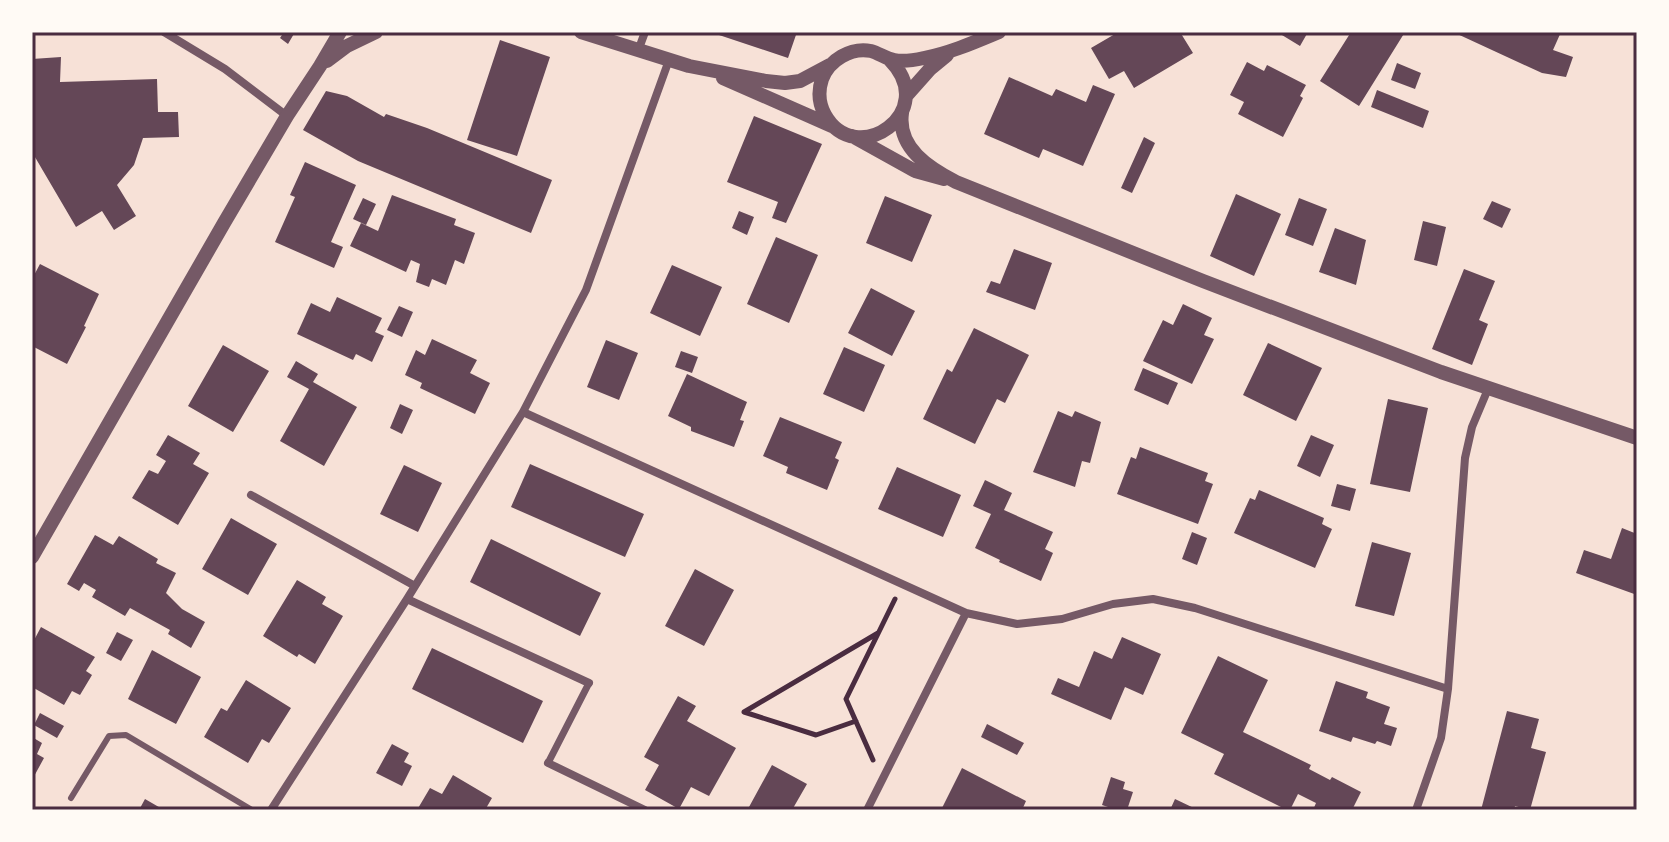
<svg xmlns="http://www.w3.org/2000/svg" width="1669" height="842" viewBox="0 0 1669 842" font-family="Barlow,sans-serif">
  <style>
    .building { fill: #644757 }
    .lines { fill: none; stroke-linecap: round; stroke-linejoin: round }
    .path { stroke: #4a2c40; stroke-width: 5 }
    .service { stroke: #755966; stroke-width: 6 }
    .pedestrian { stroke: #755966; stroke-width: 7 }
    .minor { stroke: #755966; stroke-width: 8 }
    .tertiary { stroke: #755966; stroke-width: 14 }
    .neatline { fill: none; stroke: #4a2c40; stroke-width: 3 }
  </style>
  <rect width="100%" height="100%" fill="#f7e1d7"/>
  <path class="building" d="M284 32H295L288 44 280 38Z
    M710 32H797L788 58Z
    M1114 32H1180L1193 53 1134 88 1124 71 1109 79 1091 48 1115 34Z
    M1277 32H1308L1300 46Z
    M1351 32H1405L1359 106 1320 81Z
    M1453 32H1561L1553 50 1573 57 1566 77 1542 73Z
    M500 40 550 57 517 156 467 140Z
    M61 57 60 82 157 79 158 112H178L179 137 143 138 134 165 117 185 136 216 114 230 102 211 76 227 32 152V59Z
    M1247 62 1264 71 1267 65 1306 85 1300 96 1303 98 1283 137 1238 114 1244 102 1230 95Z
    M1397 63 1421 73 1415 89 1391 80Z
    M1009 77 1052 96 1056 89 1086 102 1093 85 1115 94 1083 166 1043 149 1039 158 984 134Z
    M1377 90 1429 111 1423 128 1371 107Z
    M326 91 347 96 384 117 386 114 427 128 552 180 531 233 358 161 303 130Z
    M754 116 822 144 786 223 772 218 778 202 727 182Z
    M1144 137 1155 143 1132 193 1121 188Z
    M305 162 356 185 331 242 343 247 334 268 275 242 295 197 290 195Z
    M1236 194 1281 214 1254 276 1210 256Z
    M392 195 456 219 454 225 475 233 464 264 455 260 446 285 432 279 429 287 416 282 420 264 411 260 406 272 350 246 361 223 378 231Z
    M885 196 932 215 912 262 866 243Z
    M363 198 376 204 366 225 353 219Z
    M1299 198 1327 209 1313 246 1285 235Z
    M1492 201 1511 209 1502 228 1483 219Z
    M739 211 754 217 747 235 732 228Z
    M1423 221 1446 227 1437 266 1414 260Z
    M1335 228 1366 240 1356 285 1319 272Z
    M776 237 818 255 789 323 747 304Z
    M1014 249 1052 263 1035 310 986 292 991 281 1000 284Z
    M40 264 99 294 84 326 86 327 67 364 32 346V279Z
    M672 265 722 287 700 336 650 313Z
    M1464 269 1495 281 1479 320 1488 324 1472 365 1432 349Z
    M871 288 915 311 892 356 848 333Z
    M337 297 382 318 375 332 384 336 372 362 356 354 353 360 297 334 311 303 330 312Z
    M1183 304 1212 318 1204 335 1214 339 1192 384 1143 361 1163 320 1173 325Z
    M399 306 413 312 402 337 387 330Z
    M974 328 1029 355 1005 403 997 399 975 444 923 419 947 369 952 372Z
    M432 339 477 360 470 373 490 383 475 414 420 388 422 383 405 375 416 350 425 355Z
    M606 340 638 353 619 400 587 387Z
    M1268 343 1322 368 1296 421 1243 395Z
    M223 345 269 371 233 432 188 406Z
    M844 347 885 365 864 412 823 394Z
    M681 351 698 357 692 373 675 367Z
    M296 361 318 374 313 382 357 407 324 466 280 441 309 389 287 377Z
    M1143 368 1178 383 1168 405 1134 390Z
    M687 374 747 402 740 420 744 421 734 447 691 431V427L668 416Z
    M1388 399 1428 408 1410 492 1370 484Z
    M400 404 413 410 402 434 390 428Z
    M1058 411 1072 417 1075 411 1101 422 1090 463 1082 461 1075 487 1033 472Z
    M780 417 842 442 835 458 839 460 827 490 786 473 788 467 763 456Z
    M168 435 200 453 193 464 209 473 178 525 132 498 149 470 158 474 166 461 156 455Z
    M1311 435 1334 445 1320 477 1297 466Z
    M1140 447 1208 473 1205 481 1213 484 1198 524 1117 494 1131 457 1136 459Z
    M530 464 644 514 625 557 511 507Z
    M404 465 442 483 418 532 380 514Z
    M897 467 961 495 943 537 878 509Z
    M985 480 1012 493 1004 510 1053 532 1045 549 1053 553 1041 581 999 562 1000 560 975 548 991 514 973 506Z
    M1337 484 1356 489 1350 511 1331 506Z
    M1259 490 1324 518 1322 524 1332 529 1315 568 1234 533 1250 498 1255 500Z
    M231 518 277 544 248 595 202 569Z
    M1622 528 1637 534V595L1576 573 1584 550 1611 559Z
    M1192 532 1207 538 1197 565 1182 559Z
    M95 535 113 545 119 536 158 559 156 563 176 573 166 593 182 609 205 622 191 648 168 634 170 630 130 608 125 616 92 597 96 590 84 583 79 591 67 584Z
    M491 539 601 593 580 636 470 582Z
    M1372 542 1411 553 1394 616 1355 606Z
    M695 569 734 590 704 646 665 626Z
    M297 580 326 597 322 604 343 616 315 664 299 654 297 657 263 636Z
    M41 627 95 657 86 671 92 675 80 695 72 691 64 705 32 687V644Z
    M117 632 133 640 121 661 106 653Z
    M1122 637 1161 654 1143 695 1125 687 1111 720 1051 694 1058 678 1079 687 1094 651 1112 659Z
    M432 648 543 701 523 743 412 689Z
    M152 650 201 677 176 724 128 699Z
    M1218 656 1268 680 1243 732 1311 765 1309 769 1330 780 1332 777 1361 792 1352 810H1313L1316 803 1298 794 1290 810H1287L1214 774 1224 754 1181 733Z
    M246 680 291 708 269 743 262 739 248 763 204 737 221 708 227 711Z
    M1336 681 1368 692 1366 698 1390 707 1384 724 1397 728 1391 746 1377 741 1375 744 1353 737 1351 742 1319 731Z
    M678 696 696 706 687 721 736 748 709 796 691 787 679 809 645 790 659 765 644 757Z
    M1507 711 1539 719 1531 748 1546 752 1530 810 1515 806 1514 810H1481Z
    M40 713 64 726 57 738 34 725Z
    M987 724 1024 743 1017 755 981 737Z
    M32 737 42 743 37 754 44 758 32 780Z
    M392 744 409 753 404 762 412 766 402 786 376 773Z
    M772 765 807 784 792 810H753L749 807Z
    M962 768 1026 801 1022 810H941Z
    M453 775 492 798 485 810H417L430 788 442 794Z
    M1111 777 1125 782 1123 789 1133 792 1127 810H1117L1102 805Z
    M145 799 164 810H139Z
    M1175 799 1198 810H1170Z"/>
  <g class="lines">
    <path class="path" d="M856 721 816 735 744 712 878 633
      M873 760 846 699 895 599"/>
    <path class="service" d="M71 798 109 736 126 735 252 810"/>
    <path class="pedestrian" d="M548 763 589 683"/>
    <path class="minor" d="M164 32 225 69 287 116
      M638 51 645 32
      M523 412 966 613 1017 624 1062 619 1113 604 1153 599 1195 608 1448 689
      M251 495 415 586
      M407 599 589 683
      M548 763 645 810
      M271 810 407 599 523 412 586 290 669 60
      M867 810 966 613
      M1416 810 1441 738 1448 689 1465 458 1472 427 1488 389"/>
    <path class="tertiary" d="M581 32 689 66 766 81 785 83 800 81 830 65
      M890 60C941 112 856 170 825 115 819 104 818 91 822 79 829 60 851 47 871 51 879 53 886 59 894 60 903 62 915 60 924 58 950 53 975 42 999 32
      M327 61 347 46 376 32
      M723 78 832 126
      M906 96 930 69 947 55
      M902 113C897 148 929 168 956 182L1203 281 1441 372 1637 438
      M852 136 915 171 944 179
      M32 557 224 223 287 116 320 66 340 32"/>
  </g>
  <rect width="1669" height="842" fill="none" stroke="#fffaf5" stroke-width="68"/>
  <rect x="34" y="34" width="1601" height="774" class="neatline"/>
</svg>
